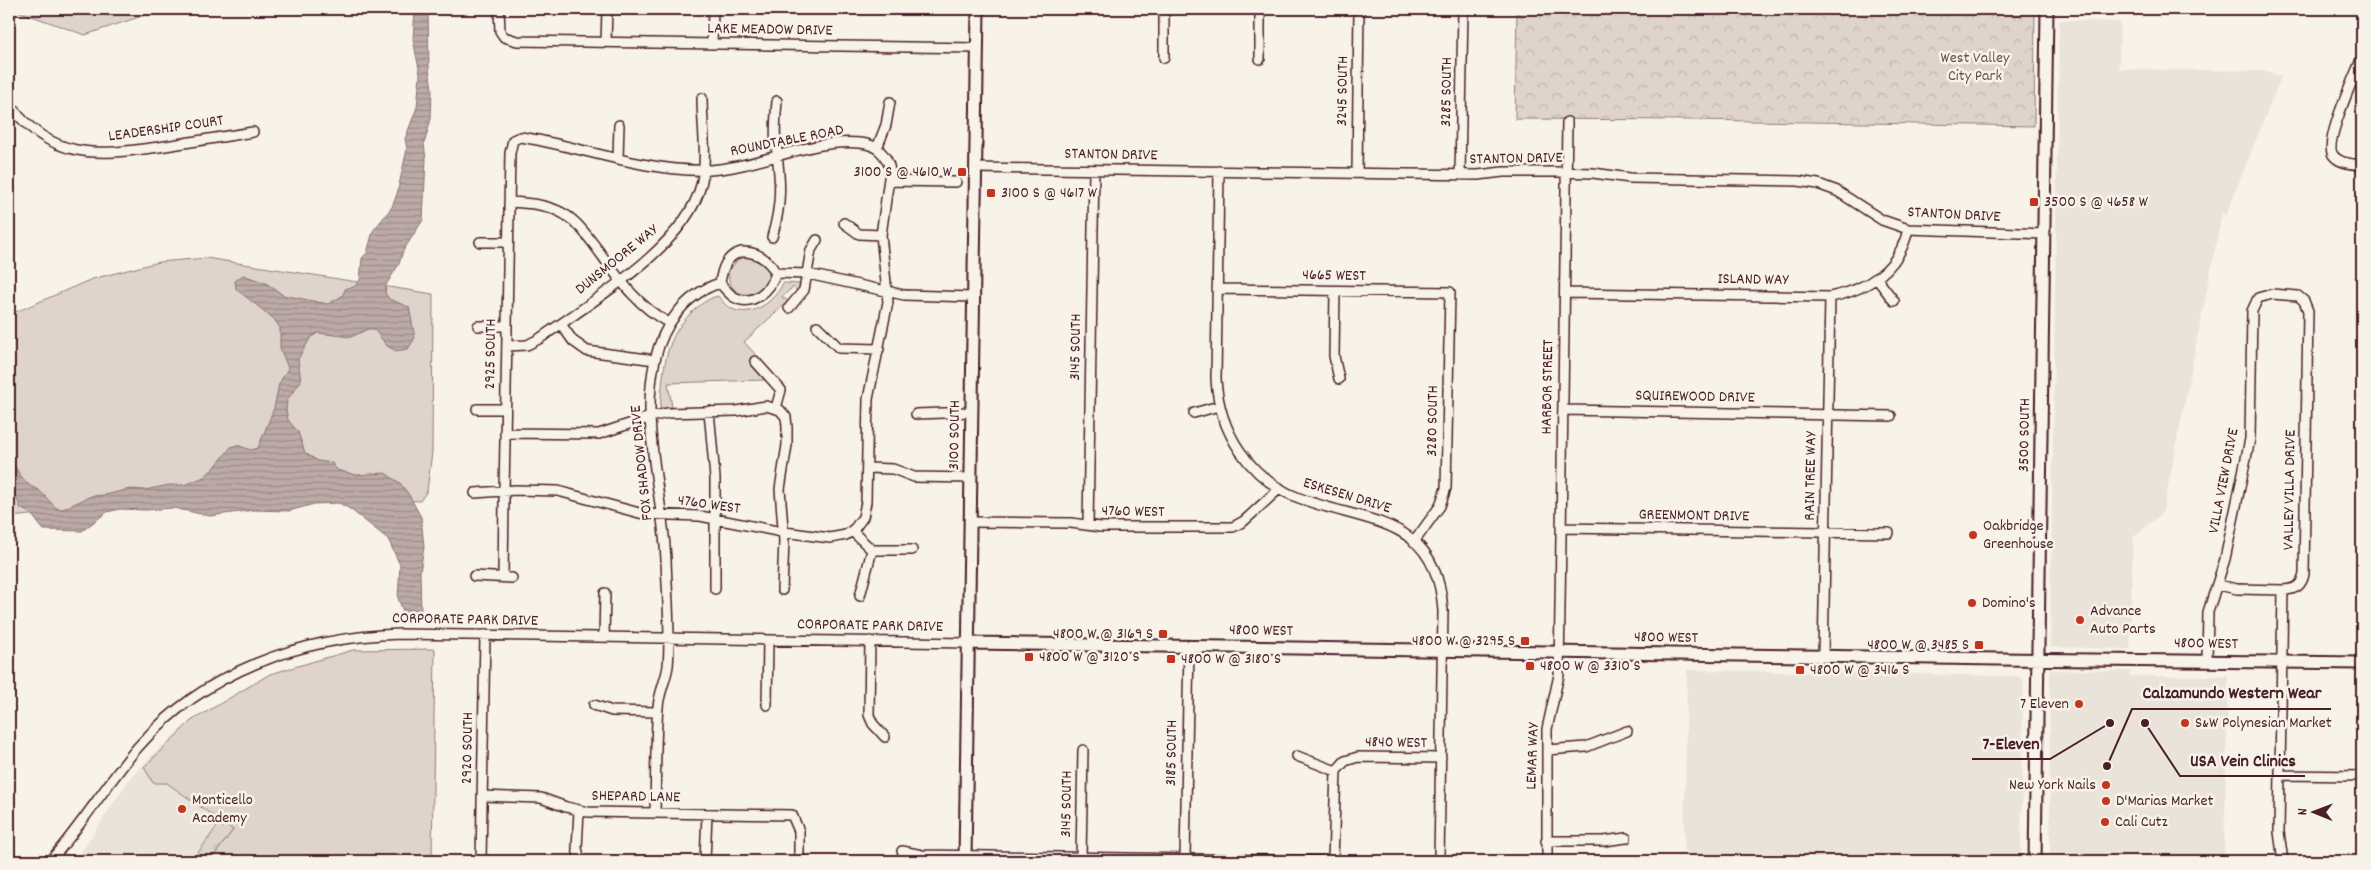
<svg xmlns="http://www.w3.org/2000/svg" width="2371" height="870" viewBox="0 0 2371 870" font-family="Dekko,sans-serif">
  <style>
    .built { fill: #eae3da }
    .grass { fill: #ded4cc; stroke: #947a7c }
    .forest { fill: url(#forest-crowns); stroke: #947a7c }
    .water { fill: url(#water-rules); stroke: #8e7275 }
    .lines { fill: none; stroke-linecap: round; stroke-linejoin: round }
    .minor-casing { stroke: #4a1f2b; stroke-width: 12 }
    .major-casing { stroke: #4a1f2b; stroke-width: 15 }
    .minor { stroke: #f7f3e8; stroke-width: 9 }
    .major { stroke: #f7f3e8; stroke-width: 11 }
    .poi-dot { fill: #c8321e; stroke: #f7f3e8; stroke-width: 2 }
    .labels { text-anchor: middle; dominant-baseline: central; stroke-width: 5; stroke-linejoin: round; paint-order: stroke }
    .street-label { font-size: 16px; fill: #4a1f2b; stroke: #f7f3e8 }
    .park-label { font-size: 16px; fill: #6f4c53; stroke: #f7f3e8 }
    .poi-label { font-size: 16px; fill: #4a1f2b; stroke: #f7f3e8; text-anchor: start }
    .leader { fill: none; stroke: #4a1f2b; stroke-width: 2 }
    .callout-dot { fill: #4a1f2b; stroke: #f7f3e8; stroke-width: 2 }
    .callout-label { font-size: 18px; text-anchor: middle; font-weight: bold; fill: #4a1f2b; stroke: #f7f3e8; stroke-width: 5; stroke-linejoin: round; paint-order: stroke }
  </style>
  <defs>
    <pattern id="forest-crowns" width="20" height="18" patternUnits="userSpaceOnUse" patternTransform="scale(1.25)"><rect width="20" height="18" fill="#ded4cc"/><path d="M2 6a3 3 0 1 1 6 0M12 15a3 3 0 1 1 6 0" fill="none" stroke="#c0b6af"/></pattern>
    <pattern id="water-rules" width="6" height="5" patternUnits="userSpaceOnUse" patternTransform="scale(1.25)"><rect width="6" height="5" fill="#bcaaa7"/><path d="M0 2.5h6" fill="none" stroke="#9b8a88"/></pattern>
  </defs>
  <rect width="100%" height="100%" fill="#f7f3e8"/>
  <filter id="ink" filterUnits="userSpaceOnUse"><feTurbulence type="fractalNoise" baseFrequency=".02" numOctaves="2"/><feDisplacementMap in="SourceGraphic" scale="10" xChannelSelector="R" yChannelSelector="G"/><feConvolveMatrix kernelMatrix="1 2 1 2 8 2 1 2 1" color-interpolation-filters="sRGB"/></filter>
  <g filter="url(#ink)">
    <path class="built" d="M2059 20 2120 22 2119 69 2267 71 2281 77 2226 215 2222 213 2163 512 2133 538 2130 649 2050 647Z
      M1687 670 2018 676 2023 680 2021 861H1684Z
      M2050 670 2130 671V676H2228L2224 861H2050Z
      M191 721 274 837 288 861H75L129 780 151 756Z"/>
    <path class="grass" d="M12 9H163L85 35Z
      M747 257 764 264C784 285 731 316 728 272L738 259Z
      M206 258 433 294 432 452 427 491 420 501 170 487 62 512 9 517V315L92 279 159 262Z
      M783 283 800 284 798 292 793 287 782 297 788 301 744 342 757 356 750 364 765 380 668 383 672 407 660 408C664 370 663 341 691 313 698 306 708 298 718 296 722 300 726 307 732 309 753 318 775 301 783 283Z
      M435 649 432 861H210L233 830 167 783H153L144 767 191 721 270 674 353 650Z"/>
    <path class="forest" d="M1517 9H2035L2034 126 1695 120 1515 119Z
      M221 821 233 830 210 861H199L194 858Z"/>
    <path class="water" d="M415 9H428L429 68 432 89 431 119 424 144 426 160 423 220 403 251 399 264 386 285 385 293 389 299 409 307 415 338 408 349 396 351 387 346 374 329H368L351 337 318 333 311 337 298 359 301 381 287 400 286 410 288 420 298 432 305 453 318 461 332 463 337 470 356 475 385 473 400 483 409 495 421 517 424 547 420 572 421 614H404L398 598 400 565 388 539 350 509 339 503 314 504 289 511 254 510 210 516 173 508 146 510 120 509 107 512 82 531 44 530C36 522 33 512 21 509L9 478V438L11 460 20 475 30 486 39 490 56 508 63 509 91 496 105 495 130 489 145 490 169 485H184L204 477 215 467 231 447 237 445 251 450 258 448 274 408 279 384 288 368 280 348V328L274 319 236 289 235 281 243 275 266 283 283 295 328 304 342 296 346 288 354 287 360 280 362 258 367 253 373 231 392 207 397 194 407 149 405 139 417 107 420 74 413 39Z"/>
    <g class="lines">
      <defs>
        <path id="minor" d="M499 9 500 31 504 37 517 41 977 48
          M606 42 607 9
          M712 44 713 9
          M2362 57C2356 74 2323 142 2333 155 2340 164 2353 164 2362 165
          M1164 58V9
          M1260 59V9
          M9 104C51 160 96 156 159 147 190 142 222 137 253 132
          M877 148 886 125 890 102
          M618 158 619 125
          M975 168 1478 175 1503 172H1557L1593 173 1630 178 1798 181 1818 184 1837 191 1882 220 1908 229 2044 234
          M1219 171 1216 379C1219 431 1249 479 1299 498 1367 524 1437 515 1443 611L1439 861
          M1357 173 1359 9
          M1460 175 1463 9
          M890 181 956 182
          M509 202C528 203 547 204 564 214 579 223 588 237 598 250 619 279 637 306 669 323
          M844 223 859 234 881 235
          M772 237C783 201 780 179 776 144 774 130 776 115 777 101
          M480 242H508
          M741 252C757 251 768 259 776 273 771 289 753 308 734 297 729 294 724 288 720 283 722 269 726 256 741 252Z
          M776 273 808 274 904 295 973 297
          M1877 279 1894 301
          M1217 289 1450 292 1446 488 1440 506 1414 542
          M1335 291 1334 356 1339 379
          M1565 293 1830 297C1867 290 1900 269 1908 229
          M789 308 804 290 811 250 817 240
          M561 324 573 341 587 351 655 360
          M478 326H507
          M817 326 839 348 879 349
          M507 346 527 345 539 339C589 303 686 247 701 185 708 158 702 126 702 98
          M755 361 781 390 776 408
          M477 409H505
          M1563 410 1891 416
          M709 411 715 478V589
          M1194 413 1219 406
          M916 414 972 412
          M505 433 599 434 650 417 668 413 736 411 766 406 780 410 786 417 787 427V445L780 489 784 541 782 590
          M868 468 893 469 914 477 971 478
          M475 493 516 490 558 491 643 514 700 516 777 531 830 538 846 535 855 528 863 517 866 502 868 399 888 302 881 235 890 171C888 155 876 144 860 143 811 138 760 167 710 170 650 173 585 148 527 138L520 137 513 140 510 153 507 326V336C506 388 505 440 504 492V500L503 577
          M970 522 1071 523 1101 527H1233L1244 521 1280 488
          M1088 525 1094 170
          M1561 528 1889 533
          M852 531 872 550H912
          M474 576 512 578
          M2218 585 2237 589 2283 590
          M860 596 872 550
          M604 637 605 593
          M870 641 869 715 873 724 885 737
          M1823 657 1830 297
          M2207 661 2208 612 2225 559 2250 439 2252 311 2258 298 2272 294 2298 296 2304 301 2308 311 2304 574C2302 586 2295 590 2283 590L2279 832 2283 861
          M594 705 612 711 657 712
          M767 705 768 640
          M1547 750 1586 747 1627 731
          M1297 756 1336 771 1345 761 1358 757 1441 758
          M2280 775 2362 776
          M482 796 541 798 566 807 588 812 792 815 799 831V861
          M579 811 577 848 580 861
          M655 813C656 778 655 742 658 707 659 693 666 680 668 666 671 633 667 594 666 560 663 495 640 425 655 360 663 325 685 294 720 283
          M1546 841H1604L1626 838
          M902 851 922 855 1320 861
          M1081 858 1083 750
          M1185 859 1189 646
          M50 861C82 825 107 783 138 747 205 671 301 637 400 634L969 643
          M481 861 485 635
          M705 861 707 814
          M1333 861 1336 771
          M1547 861V729L1559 675 1567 122"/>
        <path id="major" d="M969 643 1999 659 2362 663
          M965 861 978 9
          M2035 861 2047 9"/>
      </defs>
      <use href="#minor" class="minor-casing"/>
      <use href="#major" class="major-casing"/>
      <use href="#minor" class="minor"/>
      <use href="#major" class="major"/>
    </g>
  </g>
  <g class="poi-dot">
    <rect x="957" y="167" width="10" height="10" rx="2.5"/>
    <rect x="986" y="188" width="10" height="10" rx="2.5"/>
    <rect x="2029" y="197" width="10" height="10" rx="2.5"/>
    <circle cx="1973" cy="535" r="5"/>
    <circle cx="1972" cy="603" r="5"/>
    <circle cx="2080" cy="620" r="5"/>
    <rect x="1158" y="629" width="10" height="10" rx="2.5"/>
    <rect x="1520" y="636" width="10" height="10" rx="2.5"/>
    <rect x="1974" y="640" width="10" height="10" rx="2.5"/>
    <rect x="1024" y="652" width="10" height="10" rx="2.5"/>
    <rect x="1166" y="654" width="10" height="10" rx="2.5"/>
    <rect x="1525" y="661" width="10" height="10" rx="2.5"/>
    <rect x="1795" y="665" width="10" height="10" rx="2.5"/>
    <circle cx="2079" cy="704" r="5"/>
    <circle cx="2185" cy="723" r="5"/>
    <circle cx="2106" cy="785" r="5"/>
    <circle cx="2106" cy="801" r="5"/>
    <circle cx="182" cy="809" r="5"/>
    <circle cx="2105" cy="822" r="5"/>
  </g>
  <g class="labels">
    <g class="street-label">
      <text transform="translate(770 30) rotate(1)">LAKE MEADOW DRIVE</text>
      <text transform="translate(1343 91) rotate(-89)">3245 SOUTH</text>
      <text transform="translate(1447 92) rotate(-89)">3285 SOUTH</text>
      <text transform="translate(166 129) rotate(-8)">LEADERSHIP COURT</text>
      <text transform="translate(787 141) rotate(-11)">ROUNDTABLE ROAD</text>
      <text transform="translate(1111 155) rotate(1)">STANTON DRIVE</text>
      <text transform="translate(1516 159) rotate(-1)">STANTON DRIVE</text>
      <text transform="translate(1954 215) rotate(3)">STANTON DRIVE</text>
      <text transform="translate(617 260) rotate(-39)">DUNSMOORE WAY</text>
      <text transform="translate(1334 276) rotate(1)">4665 WEST</text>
      <text transform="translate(1753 280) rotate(1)">ISLAND WAY</text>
      <text transform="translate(1076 347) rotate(-89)">3145 SOUTH</text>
      <text transform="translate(491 354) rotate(-89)">2925 SOUTH</text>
      <text transform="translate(1548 387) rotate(-89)">HARBOR STREET</text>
      <text transform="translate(1695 397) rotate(1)">SQUIREWOOD DRIVE</text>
      <text transform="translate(1433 421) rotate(-89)">3280 SOUTH</text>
      <text transform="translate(955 435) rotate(-89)">3100 SOUTH</text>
      <text transform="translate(2025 435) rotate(-89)">3500 SOUTH</text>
      <text transform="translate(642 463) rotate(-96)">FOX SHADOW DRIVE</text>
      <text transform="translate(1811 476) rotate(-89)">RAIN TREE WAY</text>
      <text transform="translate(2224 481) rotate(-79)">VILLA VIEW DRIVE</text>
      <text transform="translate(2290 490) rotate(-89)">VALLEY VILLA DRIVE</text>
      <text transform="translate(1347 496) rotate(17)">ESKESEN DRIVE</text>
      <text transform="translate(709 505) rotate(8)">4760 WEST</text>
      <text transform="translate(1133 512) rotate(1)">4760 WEST</text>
      <text transform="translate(1694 516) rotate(1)">GREENMONT DRIVE</text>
      <text transform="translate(465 620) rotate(1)">CORPORATE PARK DRIVE</text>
      <text transform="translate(870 626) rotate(1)">CORPORATE PARK DRIVE</text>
      <text transform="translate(1261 631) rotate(1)">4800 WEST</text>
      <text transform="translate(1666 638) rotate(1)">4800 WEST</text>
      <text transform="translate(2206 644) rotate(1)">4800 WEST</text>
      <text transform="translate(1396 743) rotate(1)">4840 WEST</text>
      <text transform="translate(468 748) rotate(-89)">2920 SOUTH</text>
      <text transform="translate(1172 753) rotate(-89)">3185 SOUTH</text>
      <text transform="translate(1533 756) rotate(-88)">LEMAR WAY</text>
      <text transform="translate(636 797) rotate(1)">SHEPARD LANE</text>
      <text transform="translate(1067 804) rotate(-89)">3145 SOUTH</text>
    </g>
    <g class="park-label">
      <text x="1975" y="58">West Valley<tspan x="1975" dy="18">City Park</tspan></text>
    </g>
    <g class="poi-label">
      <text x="952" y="172" text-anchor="end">3100 S @ 4610 W</text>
      <text x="1001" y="193">3100 S @ 4617 W</text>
      <text x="2044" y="202">3500 S @ 4658 W</text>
      <text x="1983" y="526">Oakbridge<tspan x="1983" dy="18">Greenhouse</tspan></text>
      <text x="1982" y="603">Domino's</text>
      <text x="2090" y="611">Advance<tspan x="2090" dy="18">Auto Parts</tspan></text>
      <text x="1153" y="634" text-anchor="end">4800 W @ 3169 S</text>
      <text x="1515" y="641" text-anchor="end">4800 W @ 3295 S</text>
      <text x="1969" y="645" text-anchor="end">4800 W @ 3485 S</text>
      <text x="1039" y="657">4800 W @ 3120 S</text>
      <text x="1181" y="659">4800 W @ 3180 S</text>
      <text x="1540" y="666">4800 W @ 3310 S</text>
      <text x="1810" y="670">4800 W @ 3416 S</text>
      <text x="2069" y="704" text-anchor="end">7 Eleven</text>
      <text x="2195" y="723">S&amp;W Polynesian Market</text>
      <text x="2096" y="785" text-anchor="end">New York Nails</text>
      <text x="192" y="800">Monticello<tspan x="192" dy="18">Academy</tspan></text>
      <text x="2116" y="801">D'Marias Market</text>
      <text x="2115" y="822">Cali Cutz</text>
    </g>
  </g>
  <path class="leader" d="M2107 766L2132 709H2331M2110 723L2050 759H1972M2145 723L2180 776H2305"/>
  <g class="callout-dot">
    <circle cx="2107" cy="766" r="5"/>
    <circle cx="2110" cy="723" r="5"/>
    <circle cx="2145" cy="723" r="5"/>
  </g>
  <g class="callout-label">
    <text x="2232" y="698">Calzamundo Western Wear</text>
    <text x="2011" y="749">7-Eleven</text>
    <text x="2243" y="766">USA Vein Clinics</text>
  </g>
  <rect width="2371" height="870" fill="none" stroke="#f7f3e8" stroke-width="30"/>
  <rect x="15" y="15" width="2341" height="840" fill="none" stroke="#4a1f2b" stroke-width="2" filter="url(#ink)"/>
  <g transform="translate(2314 812) rotate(271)" stroke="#f7f3e8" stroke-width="4" paint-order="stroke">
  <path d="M0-4L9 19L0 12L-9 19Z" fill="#4a1f2b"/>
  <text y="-8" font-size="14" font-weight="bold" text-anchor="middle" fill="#4a1f2b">N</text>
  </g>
</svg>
